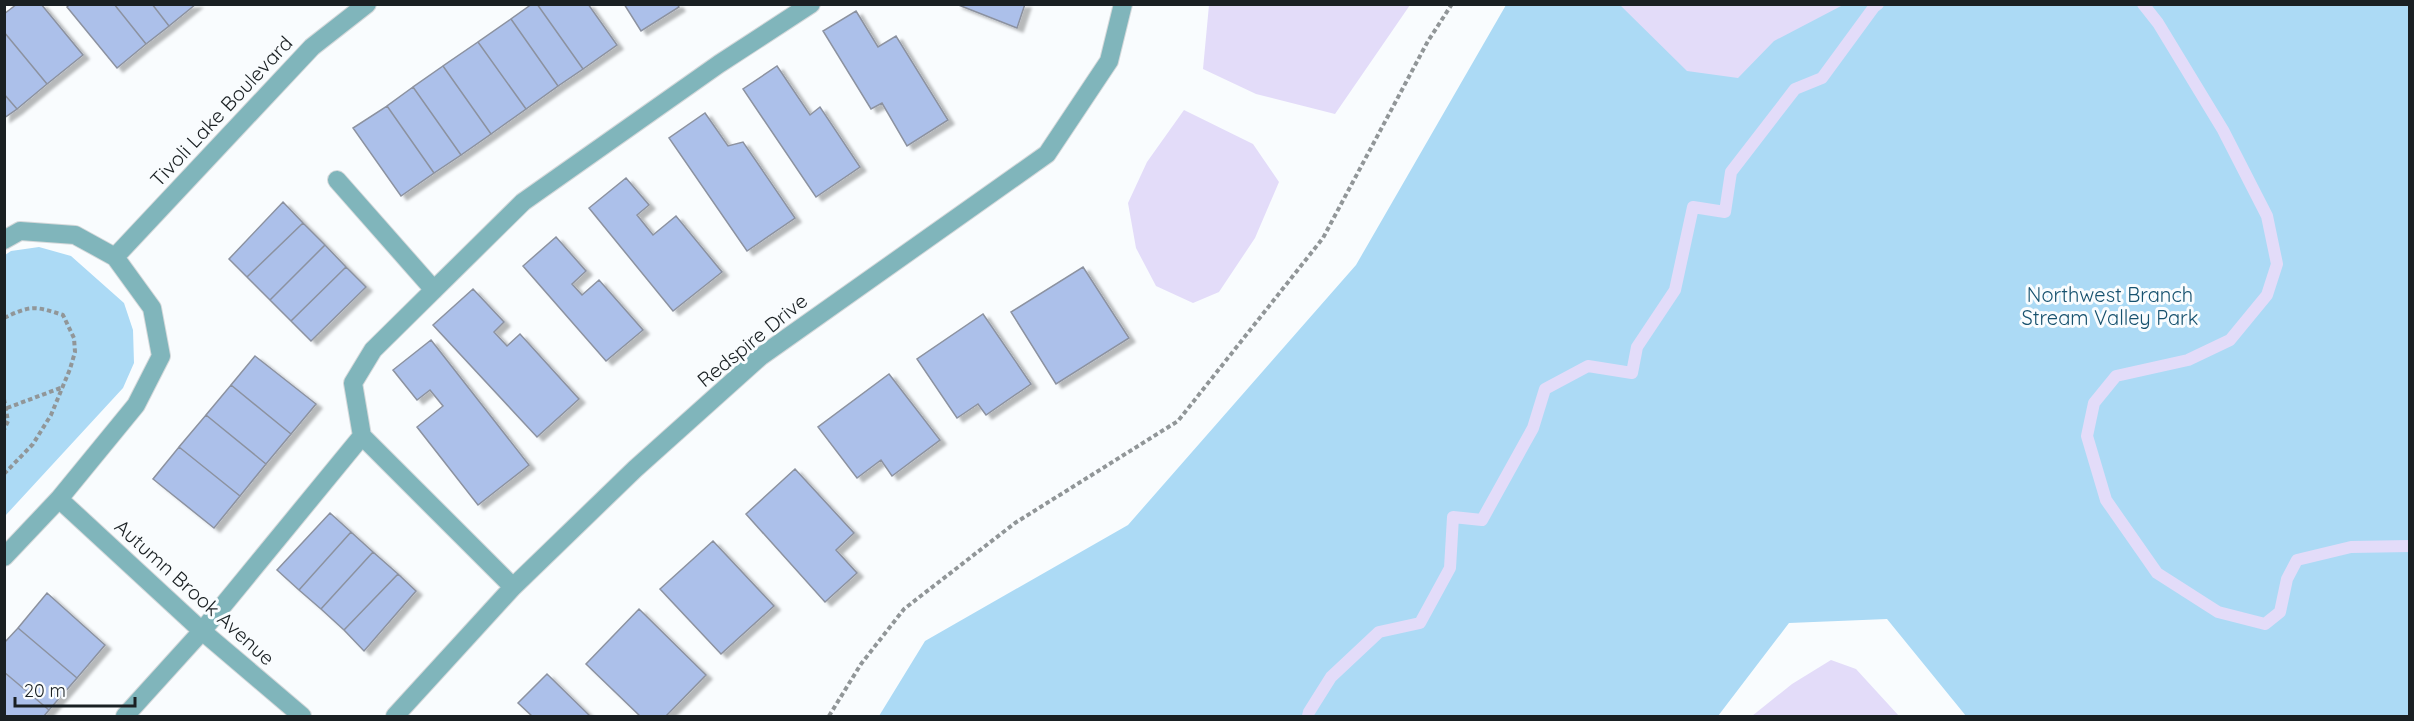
<svg xmlns="http://www.w3.org/2000/svg" width="2414" height="721" viewBox="0 0 2414 721" font-family="Quicksand,sans-serif">
  <style>
    .green { fill: #acdaf5 }
    .water { fill: #e3dcf9 }
    .lines { fill: none; stroke-linecap: round; stroke-linejoin: round }
    .stream { stroke: #e3dcf9; stroke-width: 12 }
    .building { fill: #acc0ea; stroke: #8c92a0; stroke-width: 1.5; filter: url(#shadow) }
    .minor-casing { stroke: #d5d9db; stroke-width: 20 }
    .path { stroke: #919698; stroke-width: 4; stroke-dasharray: 4.5 3; stroke-linecap: butt }
    .minor { stroke: #80b5bb; stroke-width: 18 }
    .labels { text-anchor: middle; dominant-baseline: central; stroke-width: 6; stroke-linejoin: round; paint-order: stroke }
    .street-label { font-size: 20px; fill: #1a2023; stroke: #f9fcfe }
    .park-label { font-size: 20px; fill: #16516e; stroke: #f9fcfe }
  </style>
  <defs>
    <filter id="shadow"><feDropShadow dx="6" dy="4" stdDeviation="1.5" flood-color="#0004"/></filter>
  </defs>
  <rect width="100%" height="100%" fill="#f9fcfe"/>
  <path class="green" d="M1506 5H2409V716H1966L1887 619 1789 623 1718 716H879L925 641 1128 525 1356 265Z
    M39 247 71 256 124 303 133 330 134 363 123 388 5 516V255L11 251Z"/>
  <path class="water" d="M1209 5 1210 4 1410 5 1335 114 1256 94 1203 69Z
    M1620 5H1843L1774 41 1738 78 1687 71Z
    M1184 110 1253 144 1279 182 1255 238 1219 292 1193 303 1156 286 1136 248 1128 203 1147 162Z
    M1831 660 1856 669 1899 716H1752L1792 684Z"/>
  <g class="lines">
    <path class="stream" d="M2143 4 2158 23 2223 130 2267 216 2277 264 2267 295 2230 340 2188 360 2116 376 2094 403 2087 436 2106 500 2157 573 2218 612 2265 624 2280 612 2287 579 2297 560 2351 547 2410 546
      M1308 716 1309 712 1331 677 1379 632 1420 623 1450 568 1453 517 1482 520 1533 428 1545 389 1588 366 1632 373 1637 347 1675 290 1693 207 1725 212 1731 172 1795 89 1822 78 1874 7 1878 4"/>
  </g>
  <path class="building" d="M17 4H41L83 55 47 84 4 32V14Z
    M70 4H114L146 44 117 68 67 7Z
    M114 4H152L169 26 146 44Z
    M152 4H196L169 26Z
    M532 4H537L583 69 558 86 511 19Z
    M537 4H588L617 45 583 69Z
    M624 4H677L679 7 641 31Z
    M956 4H1025L1017 28Z
    M856 11 878 47 896 36 948 120 907 146 882 103 871 109 823 31Z
    M511 19 558 86 526 109 478 42Z
    M4 32 47 84 17 109 4 94Z
    M478 42 526 109 491 134 443 66Z
    M443 66 491 134 461 155 413 87Z
    M777 66 810 115 820 107 860 167 816 197 743 89Z
    M413 87 461 155 434 173 387 106Z
    M4 94 17 109 4 118Z
    M387 106 434 173 401 196 353 128Z
    M705 113 728 146 743 142 795 218 747 251 669 138Z
    M626 178 649 205 637 215 653 235 676 216 722 272 673 311 589 208Z
    M283 202 303 223 247 277 229 259Z
    M303 223 325 245 270 300 247 277Z
    M556 237 586 271 572 284 582 295 599 280 643 330 606 361 523 266Z
    M325 245 346 267 291 321 270 300Z
    M346 267 366 287 311 341 291 321Z
    M1083 267 1129 338 1056 384 1011 312Z
    M473 289 504 322 494 332 507 346 520 334 579 399 537 437 433 325Z
    M983 314 1031 384 986 415 978 404 957 418 917 359Z
    M431 340 529 465 478 505 417 427 443 406 430 390 417 400 393 370Z
    M255 356 316 404 291 434 231 385Z
    M889 374 940 440 892 476 881 460 857 478 818 427Z
    M231 385 291 434 266 464 206 415Z
    M206 415 266 464 240 496 179 447Z
    M179 447 240 496 214 528 153 479Z
    M795 469 854 533 836 550 857 573 825 602 746 514Z
    M330 513 351 532 299 590 277 570Z
    M351 532 373 552 321 609 299 590Z
    M713 541 774 606 721 654 660 589Z
    M373 552 398 574 344 630 321 609Z
    M398 574 416 591 364 651 344 630Z
    M47 593 105 645 77 678 18 628Z
    M639 609 706 675 666 716H640L586 664Z
    M18 628 77 678 49 710 4 672V643Z
    M4 672 49 710 44 716H4Z
    M547 674 590 716H532L518 703Z"/>
  <g class="lines">
    <defs>
      <path id="minor" d="M337 180 434 290
        M4 240 20 231 75 235 115 257 152 308 161 356 136 405 59 499 4 557
        M115 257 312 47 367 4
        M362 436 513 587
        M59 499 202 631 302 716
        M125 716 202 631 362 436 353 383 373 350 523 202 719 64 811 4
        M395 716 513 587 635 469 760 357 1047 154 1109 61 1123 4"/>
    </defs>
    <use href="#minor" class="minor-casing"/>
    <path class="path" d="M4 318C31 305 35 306 63 315L74 338 75 352 70 369 51 415 33 444 4 474
      M4 399 8 421 4 430
      M7 408 63 387
      M829 716 861 664 904 609 1015 523 1178 421 1323 238 1428 41 1452 4"/>
    <use href="#minor" class="minor"/>
  </g>
  <g class="labels">
    <g class="street-label">
      <text transform="translate(221 111) rotate(-47)">Tivoli Lake Boulevard</text>
      <text transform="translate(752 340) rotate(-39)">Redspire Drive</text>
      <text transform="translate(195 592) rotate(42)">Autumn Brook Avenue</text>
    </g>
    <g class="park-label">
      <text x="2110" y="294">Northwest Branch<tspan x="2110" dy="23">Stream Valley Park</tspan></text>
    </g>
  </g>
  <rect width="2414" height="721" fill="none" stroke="#1a2023" stroke-width="12"/>
  <path d="M15 697v9h120v-9" fill="none" stroke="#1a2023" stroke-width="3"/>
  <text x="24" y="697" font-size="18" fill="#1a2023" stroke="#f9fcfe" stroke-width="4.5" paint-order="stroke">20 m</text>
</svg>
